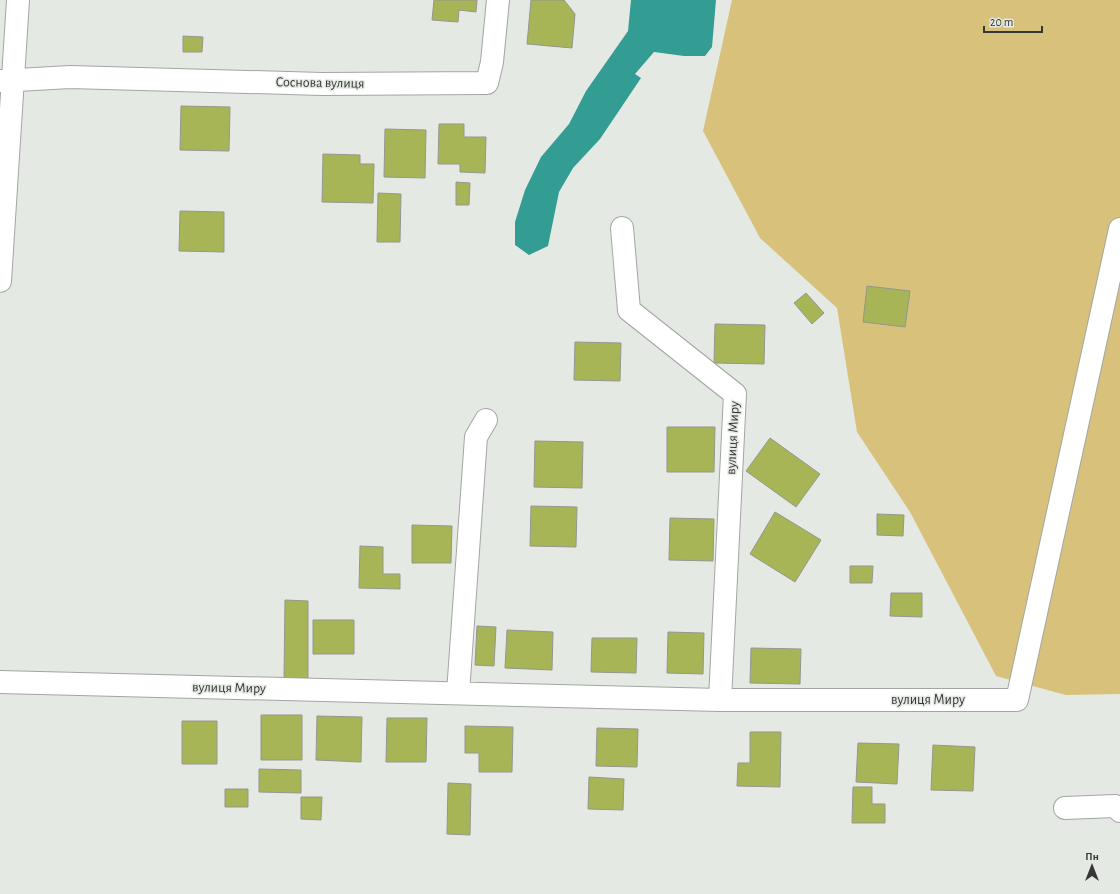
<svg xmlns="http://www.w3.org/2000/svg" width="1120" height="894" viewBox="0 0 1120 894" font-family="'Alegreya Sans',sans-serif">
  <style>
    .green { fill: #d8c27b }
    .water { fill: #339d93 }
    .building { fill: #a7b557; stroke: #959690 }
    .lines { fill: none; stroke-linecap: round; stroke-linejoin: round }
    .street-casing { stroke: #a2a6a2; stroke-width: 24 }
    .street { stroke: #fff; stroke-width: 22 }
    .labels { text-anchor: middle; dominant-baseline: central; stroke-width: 3; stroke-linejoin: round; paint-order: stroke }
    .street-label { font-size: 14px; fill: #363735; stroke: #e5e9e4 }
  </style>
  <rect width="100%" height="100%" fill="#e5e9e4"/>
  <path class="green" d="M732 0H1120V694L1066 695 996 676 910 512 857 432 837 308 760 238 703 131Z"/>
  <path class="water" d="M631 0H716L712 47 705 56H684L654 52 635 74 641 78 600 139 573 168 559 192 548 246 529 255 515 245V222L525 190 541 157 569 124 586 91 628 31Z"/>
  <path class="building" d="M434 0H477L476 12 459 10 458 22 432 20Z
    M531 0H564L575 14 572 48 527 44Z
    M183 36 203 37 202 52H183Z
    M181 106 230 107 229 151 180 150Z
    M439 124H464V137H486L485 173 460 172V164H438Z
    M385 129 426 130 425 178 384 177Z
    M323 154 360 155V164H374L373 203 322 202Z
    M456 182 470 183 469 205H456Z
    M378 193 401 194 400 242H377Z
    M180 211 224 212V252L179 251Z
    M867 286 910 291 905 327 863 322Z
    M806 293 824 313 812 324 794 303Z
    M715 324 765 325 764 364 714 363Z
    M575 342 621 343 620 381 574 380Z
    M667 427H715L714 472H667Z
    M770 438 820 474 796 507 746 471Z
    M535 441 583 442 582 488 534 487Z
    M531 506 577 507 576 547 530 546Z
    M775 512 821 540 795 582 750 554Z
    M877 514 904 515 903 536 877 535Z
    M670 518 714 519 713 561 669 560Z
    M412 525 452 526 451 563H412Z
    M360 546 383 547V574H400V589L359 588Z
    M850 566H873L872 583H850Z
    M891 593H922V617L890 616Z
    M285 600 308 601V678H284Z
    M313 620H354V654H313Z
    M477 626 496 627 494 666 475 665Z
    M507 630 553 632 552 670 505 668Z
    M668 632 704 633 703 674 667 673Z
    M592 638H637L636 673 591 672Z
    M751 648 801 649 800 684 750 683Z
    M261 715H302V760H261Z
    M317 716 362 717 361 762 316 760Z
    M387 718H427L426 762H386Z
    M182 721H217V764H182Z
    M465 726 513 727 512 772H479V753H465Z
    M597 728 638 729 637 767 596 766Z
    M750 732H781L780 787 737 786 738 763H750Z
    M858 743 899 744 897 784 856 782Z
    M933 745 975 747 973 791 931 790Z
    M259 769 301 770V793L259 792Z
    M589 777 624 779 623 810 588 809Z
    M448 783 471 784 470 835 447 834Z
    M853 787H872V804H885V823H852Z
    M225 789H248V807H225Z
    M301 797H322L321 820 301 819Z"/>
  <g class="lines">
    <defs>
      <path id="street" d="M0 81 70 77 322 84 487 83 492 62 498 0
        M622 228 629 310 735 394 720 700
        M0 281 18 0
        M0 682 720 700H1017L1120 229
        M458 693 476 437 486 420
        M1065 808 1115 806 1120 811"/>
    </defs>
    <use href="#street" class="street-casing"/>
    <use href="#street" class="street"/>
  </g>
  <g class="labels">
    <g class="street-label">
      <text transform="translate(320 83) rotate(1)">Соснова вулиця</text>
      <text transform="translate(733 438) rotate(-87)">вулиця Миру</text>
      <text transform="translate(229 688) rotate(1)">вулиця Миру</text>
      <text x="928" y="700">вулиця Миру</text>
    </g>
  </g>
  <g transform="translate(1092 866)" stroke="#e5e9e4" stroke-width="3" paint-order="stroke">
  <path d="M0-3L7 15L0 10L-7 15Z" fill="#363735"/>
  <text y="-6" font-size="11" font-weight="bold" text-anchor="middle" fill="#363735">Пн</text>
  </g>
  <path d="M984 26v6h58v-6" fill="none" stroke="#363735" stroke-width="2"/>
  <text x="990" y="26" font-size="12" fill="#363735" stroke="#e5e9e4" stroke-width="3" paint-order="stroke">20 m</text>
</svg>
